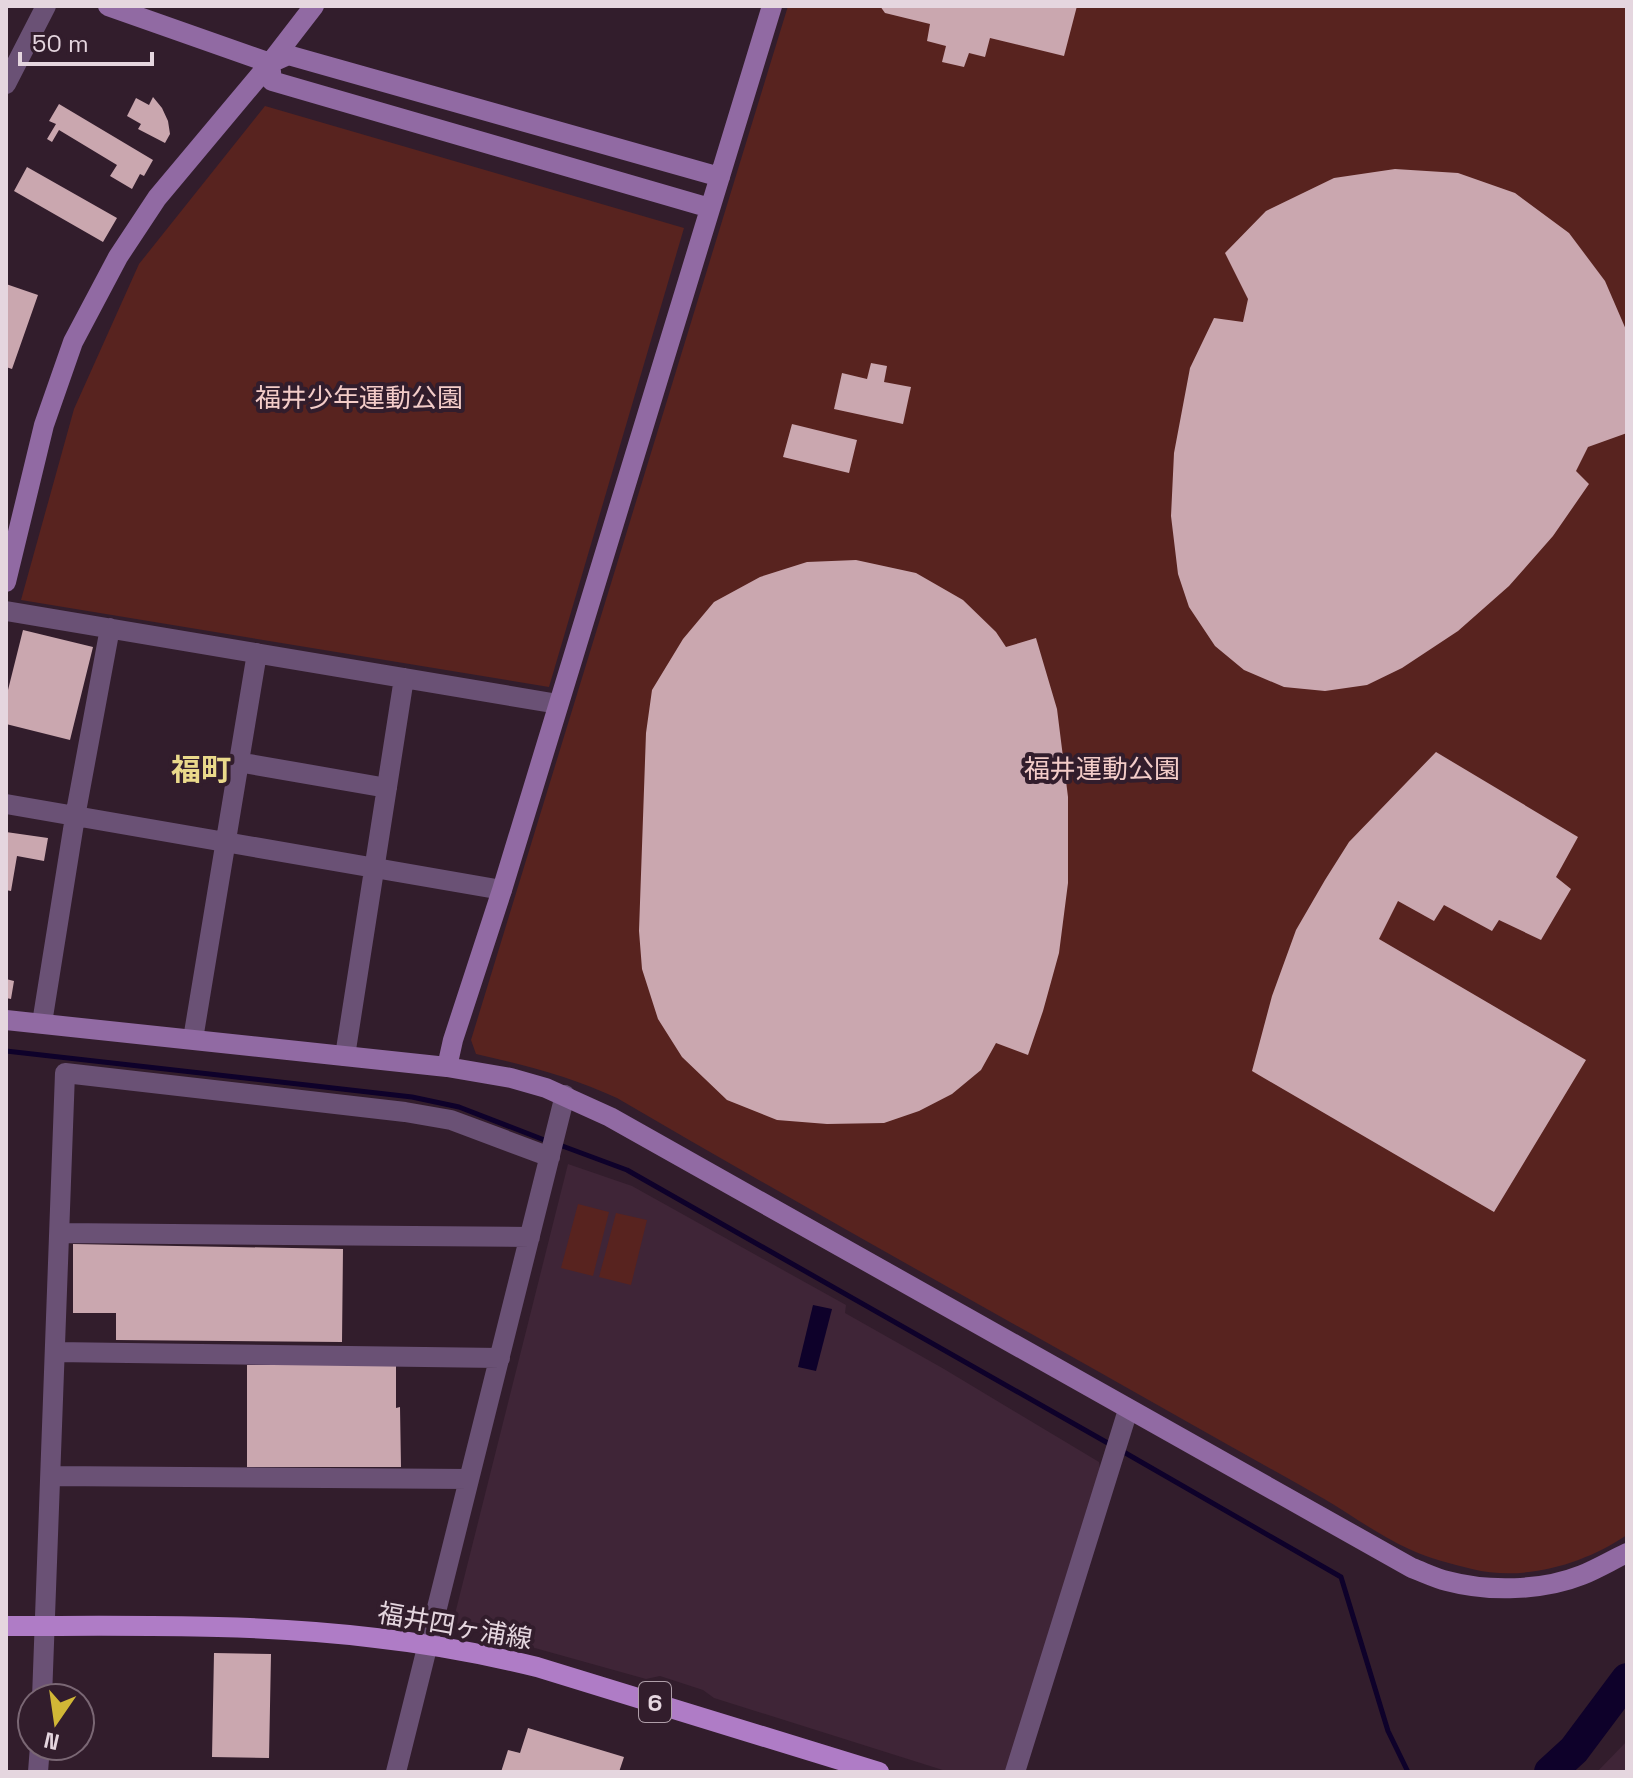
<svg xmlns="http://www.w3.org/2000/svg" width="1633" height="1778" viewBox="0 0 1633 1778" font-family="'Space Grotesk','Noto Sans JP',sans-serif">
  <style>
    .built { fill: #3f2537 }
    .green { fill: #58231f }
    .water { fill: #0e012a }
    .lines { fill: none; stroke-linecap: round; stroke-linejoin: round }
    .stream { stroke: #0e012a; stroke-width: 5 }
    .river { stroke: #0e012a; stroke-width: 32 }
    .building { fill: #caa7af }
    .street { stroke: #6a5175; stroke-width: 20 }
    .secondary { stroke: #916aa3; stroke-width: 20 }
    .primary { stroke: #af7cc6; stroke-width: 20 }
    .labels { text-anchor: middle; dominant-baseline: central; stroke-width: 8; stroke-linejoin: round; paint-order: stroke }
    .shield { fill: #321d2c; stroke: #af9ea9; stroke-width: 2 }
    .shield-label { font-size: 24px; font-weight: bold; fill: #e5d6df }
    .park-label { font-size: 26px; fill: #f3ccc8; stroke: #321d2c }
    .street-label { font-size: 26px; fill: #e5d6df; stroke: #321d2c }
    .quarter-label { font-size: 30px; font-weight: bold; fill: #ead98b; stroke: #321d2c }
  </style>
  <rect width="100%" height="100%" fill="#321d2c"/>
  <path class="built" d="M568 1164 632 1186 846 1305 845 1313 944 1369 1099 1462 1100 1469 1008 1772H949L714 1698 703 1690 660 1676 646 1679 456 1626 454 1618Z
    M1627 1741V1772H1597Z"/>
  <path class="green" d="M788 6H1627V1535C1584 1564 1524 1582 1472 1569 1451 1564 1428 1558 1409 1549 1380 1536 1353 1516 1326 1500 1279 1473 1231 1447 1184 1420 995 1313 805 1208 617 1098 572 1077 525 1065 476 1054L471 1040Z
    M265 106 684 228 549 687 21 600 74 409 139 264Z
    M578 1204 609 1212 593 1276 561 1268Z
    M616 1213 647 1220 631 1285 599 1277Z"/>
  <path class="water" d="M813 1305 832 1309 816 1371 798 1367Z"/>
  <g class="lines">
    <path class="stream" d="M6 1051 412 1097 459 1107 547 1141
      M557 1144 627 1170 1113 1446
      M1122 1451 1341 1577 1388 1731 1408 1772"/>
    <path class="river" d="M1550 1772 1574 1750 1627 1679"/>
  </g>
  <path class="building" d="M880 6H1077L1064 56 990 38 985 57 969 53 964 67 942 62 946 46 927 41 930 24 885 13Z
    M153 97 162 108 168 121 170 134 165 143 138 129 141 124 127 116 136 98 149 105Z
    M59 104 153 160 144 176 140 174 132 189 110 176 117 165 59 130 52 142 47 139 56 124 49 121Z
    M27 167 117 218 103 242 14 191Z
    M1395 169 1458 173 1515 193 1569 233 1605 281 1627 332V433L1588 447 1576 471 1589 484 1553 536 1509 586 1458 631 1402 668 1367 685 1325 691 1284 687 1244 670 1215 646 1189 607 1178 574 1171 516 1174 453 1190 368 1214 318 1243 322 1248 299 1225 253 1266 211 1334 178Z
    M6 284 38 295 12 369 6 367Z
    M871 363 887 366 884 382 911 387 903 424 834 409 842 373 867 379Z
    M792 424 857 440 849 473 783 457Z
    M856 560 916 573 963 600 996 632 1006 647 1036 638 1057 709 1068 797V883L1059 953 1043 1011 1028 1055 996 1043 981 1070 952 1094 919 1111 884 1123 827 1124 777 1120 727 1100 682 1057 658 1019 642 969 639 931 646 733 652 690 683 639 714 602 760 577 807 562Z
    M23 630 93 647 70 740 6 724V698Z
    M1436 752 1578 837 1556 877 1571 889 1541 940 1499 920 1492 931 1444 905 1434 921 1398 901 1379 939 1586 1060 1494 1212 1252 1071 1272 996 1296 930 1325 880 1349 842Z
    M6 832 48 838 44 861 17 856 11 891 6 890Z
    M6 979 14 981 11 999 6 998Z
    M73 1244 343 1249 342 1342 116 1340V1313H73Z
    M247 1365H396V1408L400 1407 401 1467H247Z
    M214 1653 271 1654 269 1758 212 1757Z
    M528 1728 624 1757 619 1772H501L508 1750 520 1753Z"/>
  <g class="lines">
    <path class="street" d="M6 84 46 6
      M6 611 558 704
      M238 762 387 788
      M6 804 502 890
      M42 1023 75 817 110 628
      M193 1039 257 653
      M345 1056 404 678
      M60 1233 530 1237
      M55 1352 500 1358
      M51 1476 469 1479
      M42 1698 65 1073 405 1112 451 1120 550 1157
      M38 1772 40 1746
      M396 1772 565 1095
      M1015 1772 1128 1410"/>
    <path class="secondary" d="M108 6 270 63
      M270 63 272 81 710 208
      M270 63 288 55 720 177
      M6 582 44 425 73 342 118 257 157 198 270 63 314 6
      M6 1020 447 1067 511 1078 546 1088 610 1117 1412 1568C1423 1572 1435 1578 1447 1581 1488 1592 1542 1591 1582 1575 1597 1569 1612 1560 1627 1553
      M447 1067 453 1040 502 890 772 6"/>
    <path class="primary" d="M6 1626C129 1626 254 1623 376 1638 431 1644 484 1654 537 1667L879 1772"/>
  </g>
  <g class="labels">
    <rect class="shield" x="639" y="1682" width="32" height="40" rx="6"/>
    <g class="shield-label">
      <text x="655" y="1702">6</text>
    </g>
    <g class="park-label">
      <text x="359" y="398">福井少年運動公園</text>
      <text x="1102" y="769">福井運動公園</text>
    </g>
    <g class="street-label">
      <text transform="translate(455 1626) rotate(10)">福井四ヶ浦線</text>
    </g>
    <g class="quarter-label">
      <text x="201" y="769">福町</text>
    </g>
  </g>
  <rect width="1633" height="1778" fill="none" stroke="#e5d6df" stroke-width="16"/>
  <g transform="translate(56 1722) rotate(193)"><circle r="38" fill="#321d2c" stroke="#7a6774" stroke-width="2"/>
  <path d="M0-6L14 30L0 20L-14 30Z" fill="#d1b736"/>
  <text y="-12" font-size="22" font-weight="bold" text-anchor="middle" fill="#e5d6df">N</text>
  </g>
  <path d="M20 52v12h132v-12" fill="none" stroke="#e5d6df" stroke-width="4"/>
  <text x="32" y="52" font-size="24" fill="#e5d6df" stroke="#321d2c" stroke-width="6" paint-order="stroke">50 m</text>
</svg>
